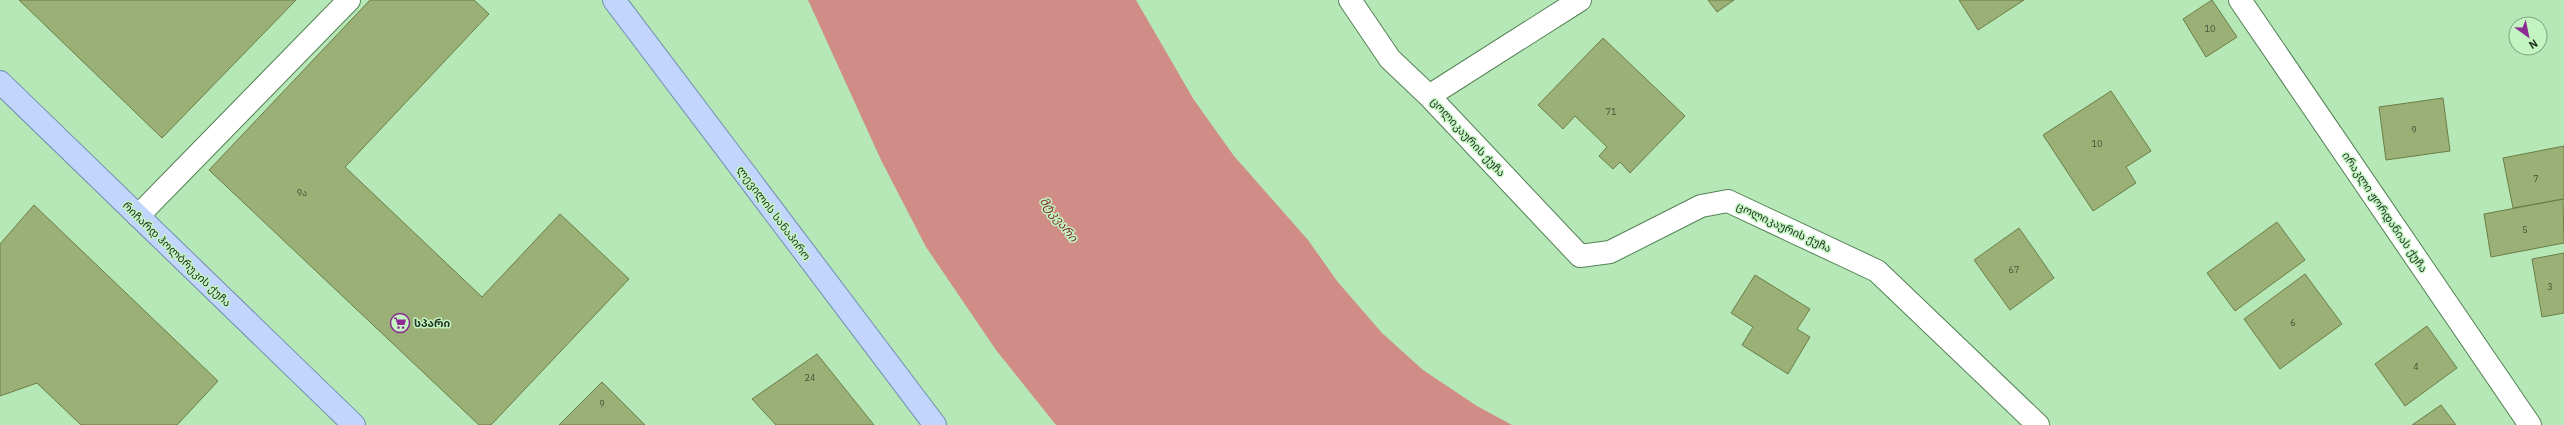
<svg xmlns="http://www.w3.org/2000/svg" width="2564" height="425" viewBox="0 0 2564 425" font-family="'IBM Plex Sans','Noto Sans Georgian',sans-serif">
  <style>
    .water { fill: #d08d87 }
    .building { fill: #9bb076; stroke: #6b7e46 }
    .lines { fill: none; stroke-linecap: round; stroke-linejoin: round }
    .minor-casing { stroke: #558256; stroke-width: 24 }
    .major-casing { stroke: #708cb0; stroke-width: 24 }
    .minor { stroke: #fff; stroke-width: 22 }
    .major { stroke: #c2d6fd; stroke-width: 22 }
    .labels { text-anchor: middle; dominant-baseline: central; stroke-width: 3; stroke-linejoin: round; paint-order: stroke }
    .number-label { font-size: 9px; fill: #415438 }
    .street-label { font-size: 11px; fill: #233623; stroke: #c3f4c2 }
    .poi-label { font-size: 11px; font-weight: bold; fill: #233623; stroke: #c3f4c2; text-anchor: start }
    .water-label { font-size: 12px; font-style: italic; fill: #82302e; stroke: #c3f4c2 }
  </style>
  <rect width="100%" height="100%" fill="#b6e7b6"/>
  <path class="water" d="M808 0H1136L1194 100 1234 156 1308 240 1337 281 1382 333 1423 370 1477 406 1512 425H1056L996 350 926 247 881 160Z"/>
  <path class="building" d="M19 0H296L162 138Z
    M370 0H474L489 14 345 167 482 297 560 214 629 279 491 425H479L209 170Z
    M1708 0H1734L1717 12Z
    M1959 0H2024L1978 30Z
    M2212 0 2237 37 2206 57 2183 19Z
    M1603 38 1685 116 1630 173 1620 162 1613 169 1599 156 1607 147 1575 116 1563 129 1538 105Z
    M2111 91 2151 151 2126 167 2136 183 2093 211 2043 135Z
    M2443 98 2450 151 2386 160 2379 107Z
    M2564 146V199L2513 208 2503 158Z
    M2563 199 2564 243 2491 257 2484 214Z
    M34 205 218 381 177 425H81L37 383 0 396V244Z
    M2277 222 2305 260 2235 311 2207 273Z
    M2019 228 2054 278 2010 310 1974 260Z
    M2564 253V313L2542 317 2532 259Z
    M2305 274 2342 324 2280 369 2244 319Z
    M1755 275 1810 309 1797 329 1810 337 1788 374 1742 345 1753 327 1731 313Z
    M2427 326 2457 368 2405 406 2375 364Z
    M817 354 874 425H776L752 399Z
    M602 382 645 425H559Z
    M2441 405 2456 425H2412Z"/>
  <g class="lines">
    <defs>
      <path id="minor" d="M1350 0 1390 59 1429 96 1580 256 1610 252 1701 206 1728 201 1877 271 2038 425
        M2240 0 2530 425
        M1429 96 1580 0
        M138 216 349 0"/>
      <path id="major" d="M614 0 935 425
        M0 82 354 425"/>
    </defs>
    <use href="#minor" class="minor-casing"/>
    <use href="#major" class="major-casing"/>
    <use href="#minor" class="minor"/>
    <use href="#major" class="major"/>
  </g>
  <defs>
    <symbol id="supermarket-ring" viewBox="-11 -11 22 22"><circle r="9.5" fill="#c3f4c2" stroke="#8c2b94" stroke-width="1.5"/><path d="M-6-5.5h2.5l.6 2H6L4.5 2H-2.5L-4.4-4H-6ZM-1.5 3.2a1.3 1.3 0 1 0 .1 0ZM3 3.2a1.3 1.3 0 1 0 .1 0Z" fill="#8c2b94"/></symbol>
  </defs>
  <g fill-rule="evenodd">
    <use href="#supermarket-ring" x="389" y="312" width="22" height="22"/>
  </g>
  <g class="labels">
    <g class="number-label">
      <text x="2210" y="28">10</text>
      <text x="1611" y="111">71</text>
      <text x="2414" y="129">9</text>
      <text x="2097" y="143">10</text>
      <text x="2536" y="178">7</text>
      <text x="302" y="192">9ა</text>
      <text x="2525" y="229">5</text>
      <text x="2014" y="269">67</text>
      <text x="2550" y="286">3</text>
      <text x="2293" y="322">6</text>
      <text x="2416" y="366">4</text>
      <text x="810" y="377">24</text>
      <text x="602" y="403">9</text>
    </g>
    <g class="street-label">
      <text transform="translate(1468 137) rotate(47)">ცოლიკაურის ქუჩა</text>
      <text transform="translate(2385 212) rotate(56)">ირაკლი ჟორდანიას ქუჩა</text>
      <text transform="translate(774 213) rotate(53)">ლევილის სანაპირო</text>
      <text transform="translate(1784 227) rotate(25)">ცოლიკაურის ქუჩა</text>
      <text transform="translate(177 254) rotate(44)">რიჩარდ ჰოლბრუკის ქუჩა</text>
    </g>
    <g class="poi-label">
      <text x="414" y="323">სპარი</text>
    </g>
    <g class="water-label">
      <text transform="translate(1059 219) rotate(52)">მტკვარი</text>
    </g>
  </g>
  <g transform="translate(2528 36) rotate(147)"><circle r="19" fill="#c3f4c2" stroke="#83a882"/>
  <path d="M0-3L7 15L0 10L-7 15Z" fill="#8c2b94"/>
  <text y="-6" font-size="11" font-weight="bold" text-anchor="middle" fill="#233623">N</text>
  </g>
</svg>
